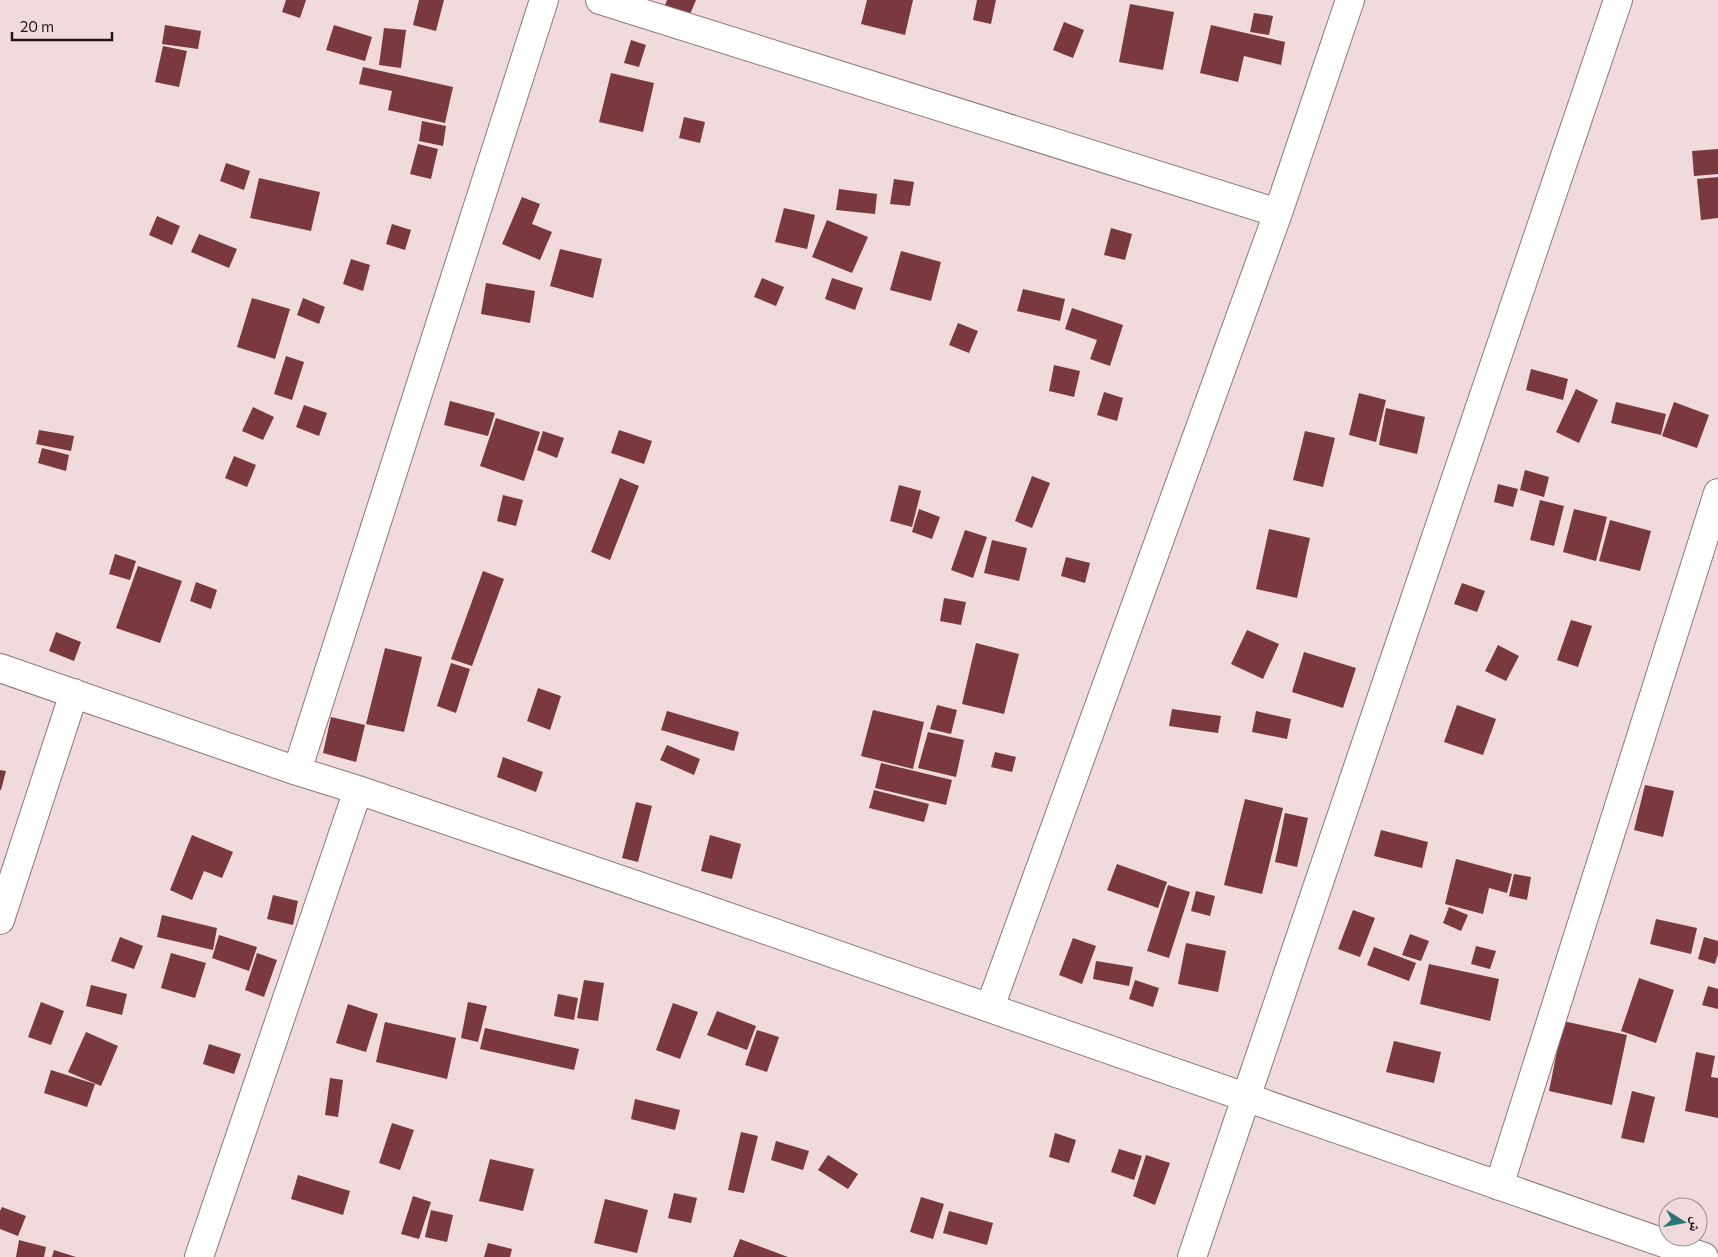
<svg xmlns="http://www.w3.org/2000/svg" width="1718" height="1257" viewBox="0 0 1718 1257" font-family="Commissioner,'Noto Naskh Arabic',sans-serif">
  <style>
    .building { fill: #79393f }
    .lines { fill: none; stroke-linecap: round; stroke-linejoin: round }
    .street-casing { stroke: #8c7879; stroke-width: 30 }
    .street { stroke: #fff; stroke-width: 28 }
  </style>
  <rect width="100%" height="100%" fill="#f0dadb"/>
  <path class="building" d="M286 0H306L300 18 282 12Z
    M419 0H444L436 31 413 25Z
    M667 0H696L688 19 664 8Z
    M867 0H913L905 35 861 24Z
    M977 0H996L991 24 973 20Z
    M1130 4 1174 12 1163 70 1119 62Z
    M1254 13 1273 16 1269 35 1250 32Z
    M1064 22 1084 30 1073 58 1053 50Z
    M165 25 201 31 198 49 162 44Z
    M334 25 372 37 365 61 326 50Z
    M1211 25 1285 42 1281 65 1244 56 1238 82 1200 73Z
    M384 28 406 30 401 68 379 65Z
    M631 40 646 45 639 67 624 63Z
    M163 46 187 51 179 87 155 82Z
    M363 67 453 87 445 123 388 110 392 91 359 84Z
    M611 73 654 83 643 132 599 122Z
    M684 117 705 122 700 143 679 138Z
    M422 121 446 126 443 146 419 141Z
    M418 144 438 149 431 179 410 174Z
    M1718 149V174L1694 176 1692 151Z
    M226 163 250 171 244 190 220 181Z
    M1718 177V218L1701 220 1697 179Z
    M259 178 320 192 311 231 250 218Z
    M894 179 914 182 910 206 890 204Z
    M839 189 877 194 875 214 836 210Z
    M522 197 540 204 532 224 552 232 540 260 502 244Z
    M784 208 815 215 807 249 775 242Z
    M157 216 180 226 172 245 149 235Z
    M827 220 868 237 852 273 812 257Z
    M392 224 411 230 405 250 386 244Z
    M1111 228 1132 234 1125 260 1104 255Z
    M199 234 237 249 229 268 191 252Z
    M560 249 602 259 593 298 550 286Z
    M901 251 941 262 931 301 890 290Z
    M351 259 370 265 363 291 343 284Z
    M762 278 784 287 776 306 754 297Z
    M832 278 863 288 855 310 825 299Z
    M486 283 535 291 530 323 481 314Z
    M1023 289 1065 299 1060 321 1017 311Z
    M252 298 290 309 275 359 237 347Z
    M303 298 325 307 319 324 297 315Z
    M1072 308 1123 325 1110 366 1090 359 1097 340 1065 329Z
    M958 323 978 331 969 353 949 345Z
    M286 356 304 362 292 400 274 394Z
    M1054 365 1080 371 1074 397 1049 391Z
    M1531 369 1568 379 1563 400 1526 390Z
    M1576 389 1598 400 1579 443 1556 432Z
    M1104 392 1123 398 1117 421 1097 415Z
    M1359 393 1386 400 1376 442 1349 435Z
    M450 401 495 413 488 436 444 425Z
    M1616 402 1666 414 1661 435 1611 423Z
    M1674 402 1709 415 1697 448 1662 436Z
    M304 405 327 413 319 436 296 427Z
    M253 407 274 417 263 440 242 431Z
    M1386 408 1425 417 1417 454 1379 445Z
    M496 418 540 432 524 481 480 466Z
    M39 430 74 436 71 451 36 444Z
    M619 430 652 441 644 464 611 453Z
    M543 431 564 438 557 458 537 450Z
    M1305 431 1335 438 1323 487 1293 480Z
    M42 448 69 455 66 471 38 463Z
    M234 456 256 465 247 487 225 478Z
    M1525 470 1549 477 1544 497 1520 490Z
    M1032 476 1050 483 1032 528 1015 521Z
    M620 478 639 486 610 560 591 552Z
    M1498 484 1518 489 1513 507 1494 502Z
    M899 485 921 491 912 527 890 521Z
    M503 495 523 500 516 526 497 521Z
    M1540 500 1564 506 1554 546 1530 540Z
    M919 509 940 517 932 539 912 532Z
    M1574 509 1607 517 1596 561 1563 552Z
    M1610 520 1651 531 1640 571 1599 561Z
    M1269 529 1310 538 1297 598 1256 589Z
    M965 530 987 537 973 578 951 570Z
    M992 540 1027 548 1019 581 984 573Z
    M115 554 136 561 130 580 109 574Z
    M1066 557 1090 563 1085 583 1061 576Z
    M138 566 182 581 160 643 116 628Z
    M483 571 504 579 472 666 451 659Z
    M196 582 217 590 211 609 190 601Z
    M1462 583 1485 591 1477 612 1454 604Z
    M944 598 966 602 961 625 940 621Z
    M1571 620 1592 626 1578 667 1557 660Z
    M1247 630 1279 644 1263 679 1231 664Z
    M56 632 81 642 74 661 49 651Z
    M976 643 1019 654 1004 714 962 704Z
    M1498 645 1519 656 1506 681 1485 671Z
    M385 648 422 657 404 732 366 724Z
    M1304 652 1356 668 1343 708 1292 692Z
    M451 663 470 669 456 713 437 706Z
    M538 688 561 696 550 730 527 721Z
    M937 705 957 710 951 734 930 729Z
    M1457 705 1496 719 1483 755 1444 742Z
    M1172 709 1221 716 1218 733 1169 726Z
    M873 710 924 722 913 769 861 756Z
    M667 711 739 732 734 751 661 730Z
    M1256 711 1291 719 1287 739 1252 732Z
    M331 717 365 725 356 762 323 753Z
    M928 732 964 740 956 777 918 768Z
    M667 745 700 759 694 775 660 760Z
    M995 752 1016 757 1012 772 991 767Z
    M503 757 543 772 536 792 497 777Z
    M881 763 952 780 946 805 875 788Z
    M0 770 6 771 1 790H0Z
    M1645 785 1674 791 1663 837 1634 830Z
    M874 790 929 804 924 822 869 808Z
    M1245 799 1283 808 1262 894 1224 885Z
    M636 802 652 806 638 862 622 858Z
    M1285 813 1308 818 1297 867 1275 862Z
    M1381 830 1428 842 1422 868 1374 856Z
    M192 835 233 852 222 878 204 871 192 900 170 890Z
    M710 835 741 844 732 879 701 871Z
    M1456 859 1512 874 1507 893 1489 888 1483 914 1445 904Z
    M1117 864 1167 882 1158 908 1107 890Z
    M1514 874 1531 877 1527 900 1509 896Z
    M1168 885 1190 892 1169 958 1147 951Z
    M1196 891 1215 896 1210 916 1191 911Z
    M273 895 298 901 293 925 267 919Z
    M1449 907 1468 915 1461 931 1443 923Z
    M1353 910 1375 918 1360 957 1338 949Z
    M162 915 217 928 213 950 157 937Z
    M1656 919 1697 928 1691 954 1650 944Z
    M1410 934 1429 941 1421 961 1402 955Z
    M219 935 257 947 249 971 212 958Z
    M120 937 143 946 134 969 111 961Z
    M1704 937 1718 941V954L1715 964 1698 959Z
    M1073 938 1096 946 1082 984 1059 975Z
    M1186 943 1226 951 1218 992 1178 984Z
    M1476 946 1496 951 1490 969 1471 964Z
    M1374 947 1416 963 1409 981 1367 965Z
    M171 953 206 963 195 998 161 988Z
    M257 953 277 960 264 997 245 990Z
    M1096 961 1133 967 1129 986 1093 979Z
    M1429 964 1499 979 1490 1021 1420 1004Z
    M1639 978 1674 990 1656 1043 1621 1031Z
    M584 980 604 983 598 1021 577 1018Z
    M1135 980 1159 988 1153 1007 1129 999Z
    M91 985 127 994 122 1015 86 1006Z
    M1708 986 1718 989V1009L1702 1005Z
    M558 994 578 998 574 1020 554 1016Z
    M41 1002 64 1011 51 1045 28 1037Z
    M468 1002 487 1006 478 1042 461 1038Z
    M673 1003 698 1012 680 1059 656 1050Z
    M348 1004 378 1014 366 1052 336 1043Z
    M717 1011 756 1026 747 1050 707 1035Z
    M1563 1021 1627 1035 1612 1105 1549 1091Z
    M385 1022 456 1038 447 1079 376 1062Z
    M485 1028 579 1049 574 1070 480 1049Z
    M757 1030 779 1037 767 1072 745 1065Z
    M86 1032 118 1046 101 1086 68 1072Z
    M1394 1041 1441 1052 1434 1083 1386 1072Z
    M209 1044 241 1054 234 1074 203 1064Z
    M1696 1052 1715 1056 1711 1077 1718 1078V1118L1685 1111Z
    M51 1070 95 1084 87 1107 44 1093Z
    M330 1078 343 1080 338 1117 325 1115Z
    M1632 1091 1655 1097 1644 1143 1621 1138Z
    M635 1099 680 1110 675 1130 631 1119Z
    M392 1123 414 1130 400 1170 379 1163Z
    M741 1132 758 1136 744 1193 728 1190Z
    M1055 1133 1076 1140 1069 1163 1049 1157Z
    M776 1141 809 1151 803 1170 771 1160Z
    M1119 1149 1142 1156 1134 1180 1111 1172Z
    M828 1155 858 1174 848 1189 818 1170Z
    M1146 1155 1170 1163 1155 1205 1133 1196Z
    M490 1159 534 1169 523 1211 479 1201Z
    M298 1175 350 1191 343 1215 291 1199Z
    M674 1193 697 1198 691 1223 668 1218Z
    M413 1196 431 1202 419 1239 401 1234Z
    M921 1197 944 1204 933 1239 910 1232Z
    M605 1199 648 1210 637 1253 594 1243Z
    M2 1207 26 1216 18 1236 0 1229V1211Z
    M431 1210 453 1215 447 1242 425 1237Z
    M949 1211 993 1223 987 1245 943 1233Z
    M740 1239 788 1257H733Z
    M19 1240 46 1247 44 1257H16Z
    M488 1243 512 1249 510 1257H484Z
    M54 1250 76 1257H52Z"/>
  <g class="lines">
    <defs>
      <path id="street" d="M600 0 1278 213
        M0 668 297 771 358 790 700 907 1704 1257
        M297 771 544 0
        M0 920 74 693
        M990 1007 1278 213 1350 0
        M1499 1186 1718 493
        M199 1257 358 790
        M1192 1257 1618 0"/>
    </defs>
    <use href="#street" class="street-casing"/>
    <use href="#street" class="street"/>
  </g>
  <g transform="translate(1683 1222) rotate(101)"><circle r="24" fill="#f0dadb" stroke="#9c8c8c"/>
  <path d="M0-4L9 19L0 12L-9 19Z" fill="#2c7676"/>
  <text y="-8" font-size="14" font-weight="bold" text-anchor="middle" fill="#1d1616">ش</text>
  </g>
  <path d="M12 32v8h100v-8" fill="none" stroke="#1d1616" stroke-width="2.5"/>
  <text x="20" y="32" font-size="15" fill="#1d1616" stroke="#f0dadb" stroke-width="4" paint-order="stroke">20 m</text>
</svg>
